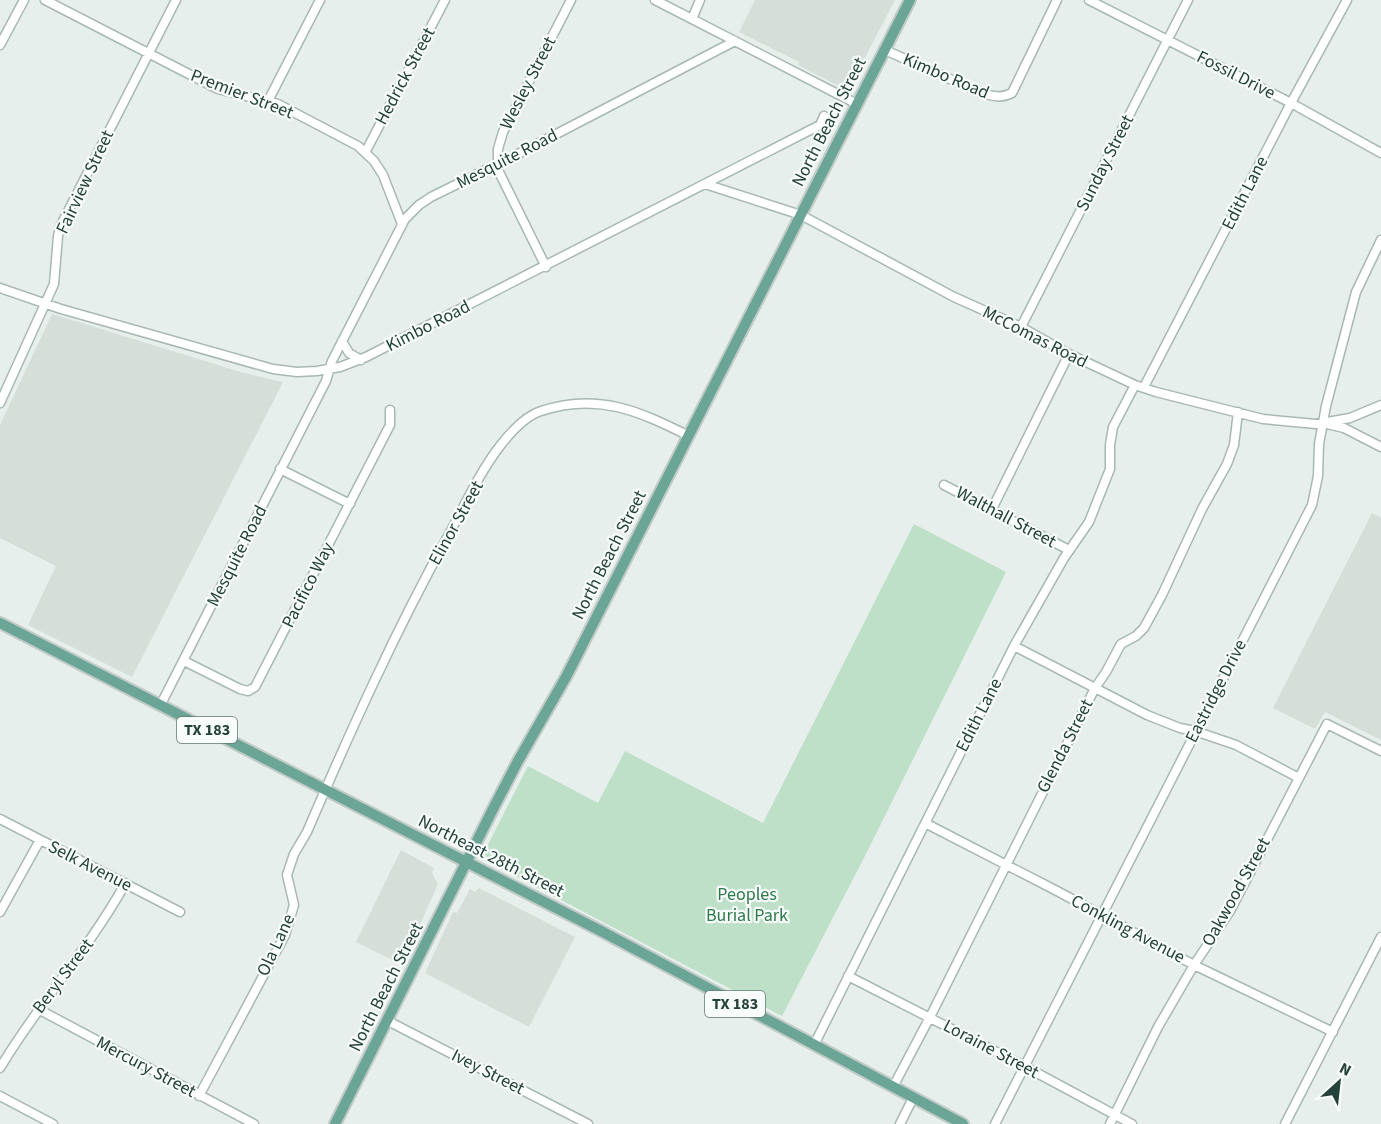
<svg xmlns="http://www.w3.org/2000/svg" width="1381" height="1124" viewBox="0 0 1381 1124" font-family="'Source Sans 3',sans-serif">
  <style>
    .built { fill: #d4dfda }
    .green { fill: #bfe0c8 }
    .lines { fill: none; stroke-linecap: round; stroke-linejoin: round }
    .minor-casing { stroke: #a8b8b2; stroke-width: 11 }
    .major-casing { stroke: #c2cac8; stroke-width: 14 }
    .minor { stroke: #fff; stroke-width: 8 }
    .major { stroke: #6aa596; stroke-width: 10 }
    .labels { text-anchor: middle; dominant-baseline: central; stroke-width: 4.5; stroke-linejoin: round; paint-order: stroke }
    .shield { fill: #f7fbf9; stroke: #637a73; stroke-width: 1.5 }
    .shield-label { font-size: 16px; font-weight: bold; fill: #24423a }
    .street-label { font-size: 18px; fill: #24423a; stroke: #f7fbf9 }
    .park-label { font-size: 18px; fill: #2d7a4b; stroke: #f7fbf9 }
  </style>
  <rect width="100%" height="100%" fill="#e6efeb"/>
  <path class="built" d="M755 0H895L849 88 846 90 798 65 799 62 739 32Z
    M52 314 244 373 283 382 132 677 28 625 56 566 0 538V425Z
    M1372 513 1381 518V740L1325 712 1315 729 1273 708Z
    M401 850 434 868 432 873 438 884 402 965 356 942Z
    M479 888 575 937 529 1027 425 973 453 912 457 913 470 889 475 892Z"/>
  <path class="green" d="M914 524 1006 572 867 852 782 1016 481 858 528 766 598 803 625 751 763 823Z"/>
  <g class="lines">
    <defs>
      <path id="minor" d="M45 0 218 89 278 104 358 146 374 161 383 175 402 224
        M655 0 857 104
        M1089 0 1291 103 1381 153
        M692 19 700 0
        M0 45 24 0
        M885 50 979 92C992 96 1000 99 1012 93L1057 0
        M268 101 320 0
        M366 151 445 0
        M705 184 801 215 954 297 1021 327 1069 354 1135 385 1156 392 1263 419 1316 424 1350 418 1381 405
        M546 267 498 170V149L503 132 571 0
        M0 288 61 309 273 369 297 372 317 371 340 367 366 357 820 125 824 116
        M1021 327 1188 0
        M342 341 349 353 361 360
        M1144 387 1291 103 1347 0
        M0 403 54 284 58 236 61 225 176 0
        M1327 424 1344 428 1381 447
        M280 469 350 504
        M944 485 1069 550
        M992 509 1069 354
        M1014 646 1147 715 1180 728 1195 731 1236 745 1299 778
        M184 661 240 689 248 691 255 687 390 425V410
        M160 706 326 381 332 361 405 219 419 205 431 197 516 155 735 41
        M0 819 180 912
        M925 823 1059 892 1194 965 1333 1032
        M0 912 40 840
        M848 976 1024 1066 1132 1124
        M38 1009 254 1124
        M388 1021 588 1124
        M814 1045 1014 646 1064 558 1089 522 1110 469V445L1113 427 1135 385
        M0 1068C38 1004 89 949 125 884
        M893 1087 930 1017 1095 688 1106 672 1121 644 1136 636 1144 628 1162 595 1202 509 1227 464 1234 445 1238 412
        M0 1096 53 1124
        M199 1096 285 935 294 905 287 875 294 854 307 832C350 732 395 632 448 536 464 507 479 473 500 446 510 433 525 416 541 411 597 392 639 411 689 436
        M900 1124 913 1098
        M995 1124 1312 505 1318 476 1319 444 1326 406 1356 292 1381 240
        M1110 1124 1158 1027 1194 965 1230 911 1327 724 1381 751
        M1285 1124 1381 937"/>
      <path id="major" d="M0 623 601 931 963 1124
        M335 1124 494 807 518 761 566 677 910 0"/>
    </defs>
    <use href="#minor" class="minor-casing"/>
    <use href="#major" class="major-casing"/>
    <use href="#minor" class="minor"/>
    <use href="#major" class="major"/>
  </g>
  <g class="labels">
    <g class="shield">
      <rect x="177" y="717" width="60" height="26" rx="4.5"/>
      <rect x="705" y="991" width="60" height="26" rx="4.5"/>
    </g>
    <g class="shield-label">
      <text x="207" y="730">TX 183</text>
      <text x="735" y="1004">TX 183</text>
    </g>
    <g class="street-label">
      <text transform="translate(1236 75) rotate(27)">Fossil Drive</text>
      <text transform="translate(405 76) rotate(-62)">Hedrick Street</text>
      <text transform="translate(946 76) rotate(23)">Kimbo Road</text>
      <text transform="translate(528 83) rotate(-63)">Wesley Street</text>
      <text transform="translate(242 94) rotate(21)">Premier Street</text>
      <text transform="translate(829 122) rotate(-63)">North Beach Street</text>
      <text transform="translate(507 159) rotate(-27)">Mesquite Road</text>
      <text transform="translate(1105 163) rotate(-63)">Sunday Street</text>
      <text transform="translate(85 182) rotate(-65)">Fairview Street</text>
      <text transform="translate(1245 193) rotate(-63)">Edith Lane</text>
      <text transform="translate(428 326) rotate(-27)">Kimbo Road</text>
      <text transform="translate(1035 337) rotate(27)">McComas Road</text>
      <text transform="translate(1006 517) rotate(28)">Walthall Street</text>
      <text transform="translate(456 523) rotate(-61)">Elinor Street</text>
      <text transform="translate(609 555) rotate(-63)">North Beach Street</text>
      <text transform="translate(237 556) rotate(-63)">Mesquite Road</text>
      <text transform="translate(308 585) rotate(-63)">Pacifico Way</text>
      <text transform="translate(1216 691) rotate(-63)">Eastridge Drive</text>
      <text transform="translate(979 715) rotate(-63)">Edith Lane</text>
      <text transform="translate(1065 746) rotate(-63)">Glenda Street</text>
      <text transform="translate(491 856) rotate(27)">Northeast 28th Street</text>
      <text transform="translate(90 866) rotate(27)">Selk Avenue</text>
      <text transform="translate(1236 892) rotate(-61)">Oakwood Street</text>
      <text transform="translate(1128 929) rotate(28)">Conkling Avenue</text>
      <text transform="translate(276 945) rotate(-65)">Ola Lane</text>
      <text transform="translate(63 976) rotate(-53)">Beryl Street</text>
      <text transform="translate(386 987) rotate(-63)">North Beach Street</text>
      <text transform="translate(991 1049) rotate(28)">Loraine Street</text>
      <text transform="translate(146 1067) rotate(28)">Mercury Street</text>
      <text transform="translate(488 1072) rotate(27)">Ivey Street</text>
    </g>
    <g class="park-label">
      <text x="747" y="894">Peoples<tspan x="747" dy="21">Burial Park</tspan></text>
    </g>
  </g>
  <g transform="translate(1339 1082) rotate(27)" stroke="#f7fbf9" stroke-width="4.5" paint-order="stroke">
  <path d="M0-4.5L10 22L0 15L-10 22Z" fill="#24423a"/>
  <text y="-9" font-size="16" font-weight="bold" text-anchor="middle" fill="#24423a">N</text>
  </g>
</svg>
